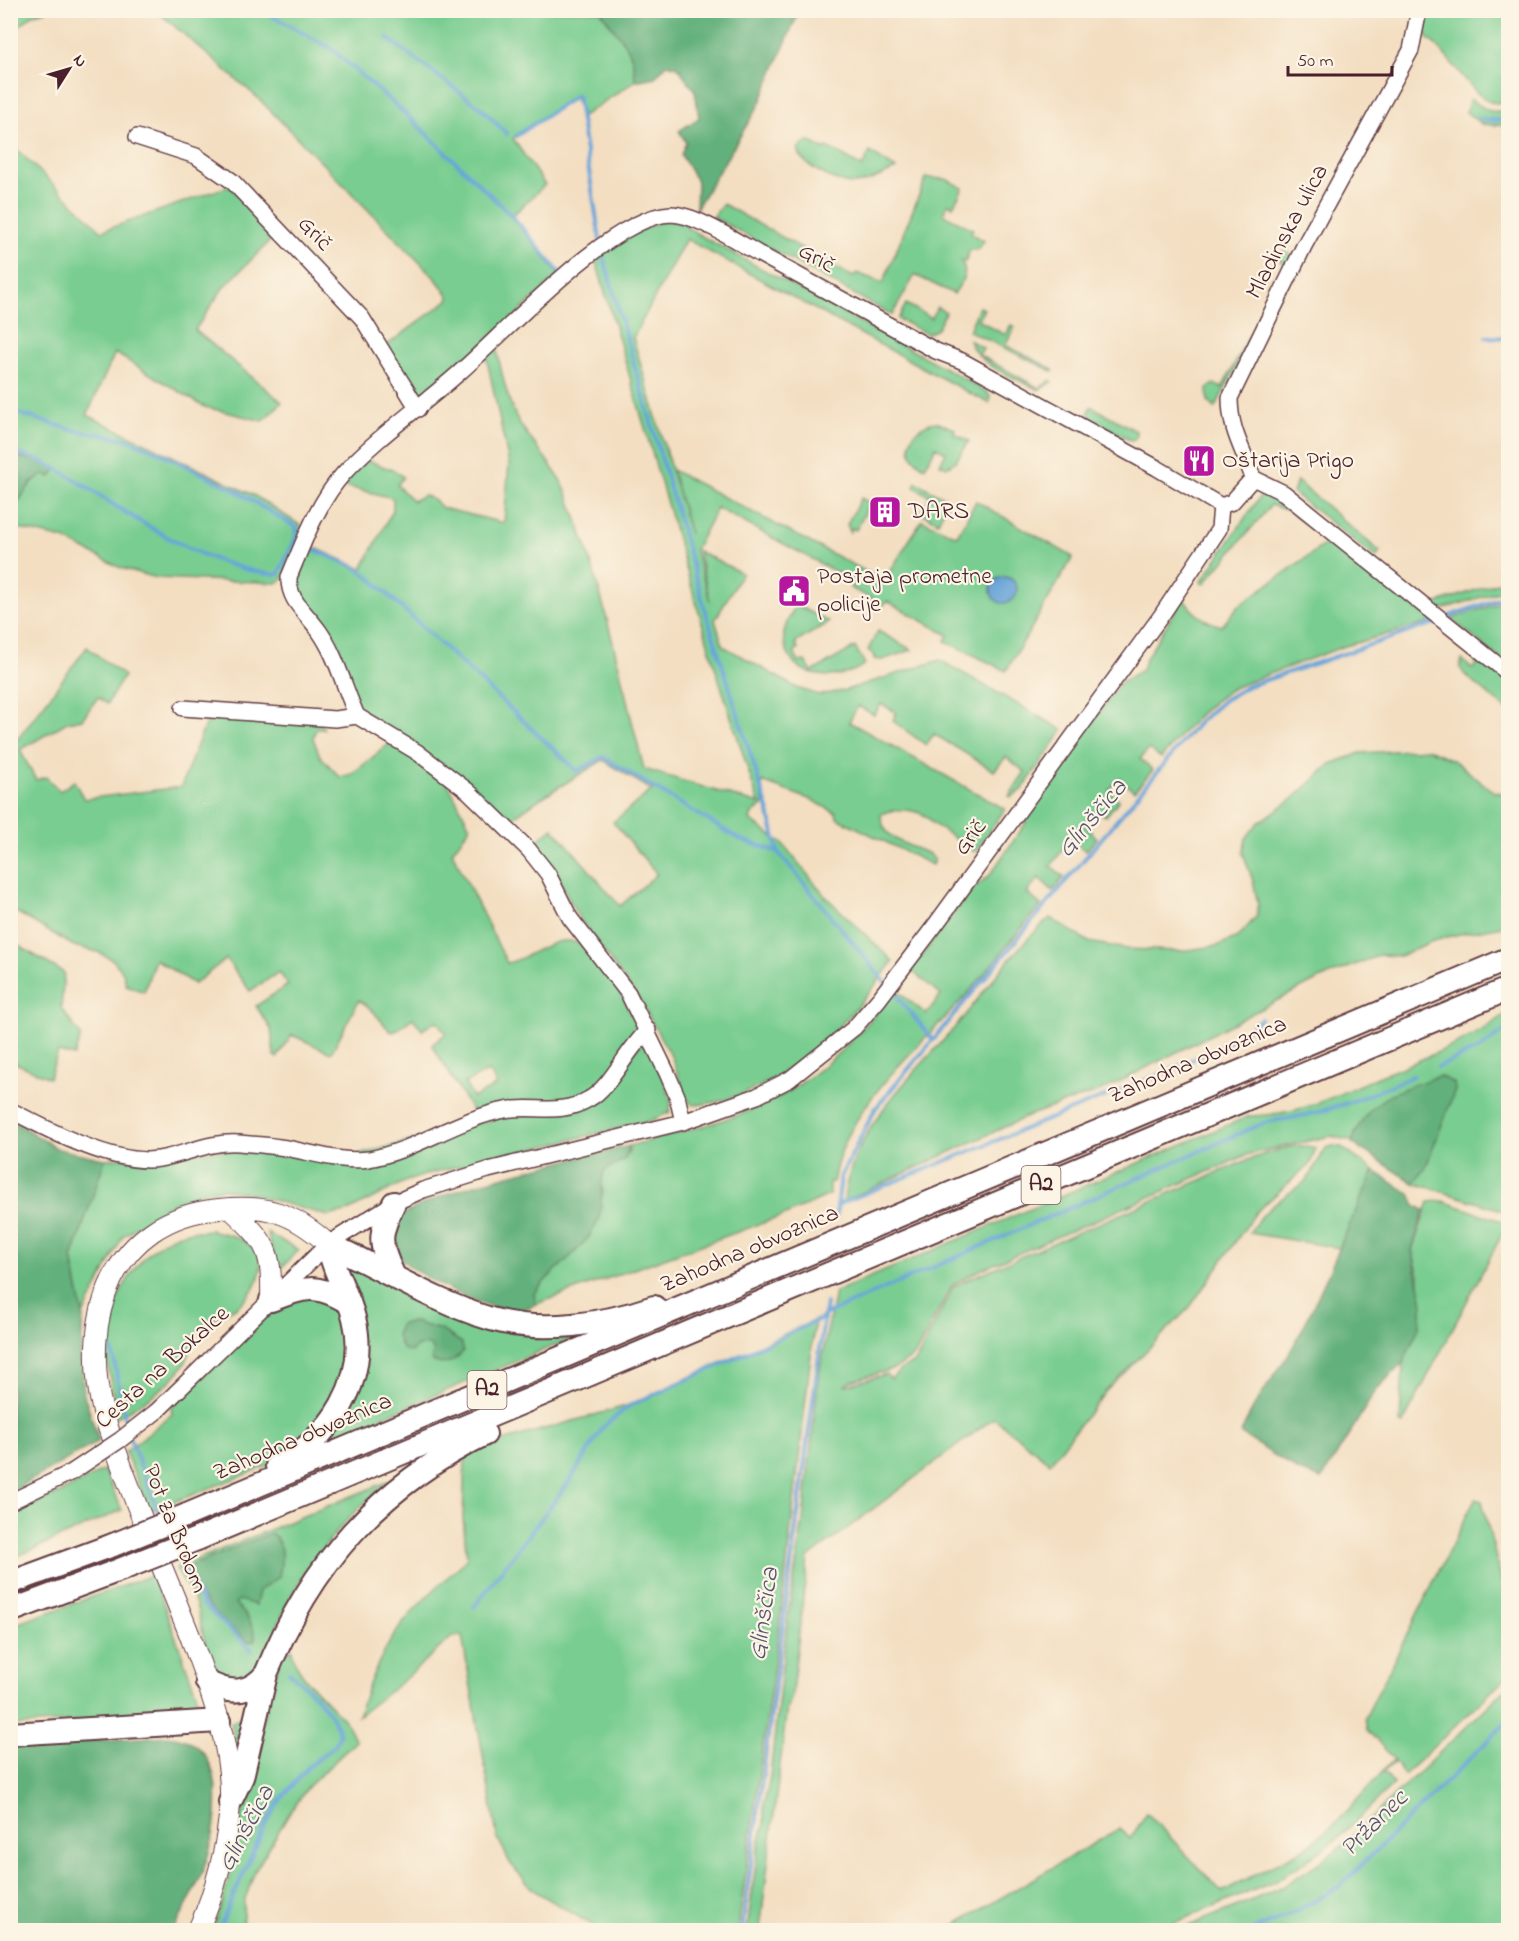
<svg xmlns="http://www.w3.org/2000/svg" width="1519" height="1941" viewBox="0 0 1519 1941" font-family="'Indie Flower',sans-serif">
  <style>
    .green { fill: #79cd91; stroke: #62765e; stroke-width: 1.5; fill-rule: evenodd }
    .forest { fill: #62b07b; stroke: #566853; stroke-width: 1.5 }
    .water { fill: #67a4d8; stroke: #586282; stroke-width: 1.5 }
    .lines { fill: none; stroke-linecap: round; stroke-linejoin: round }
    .stream { stroke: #67a4d8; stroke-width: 4 }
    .minor-casing { stroke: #633c42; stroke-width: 18 }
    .major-casing { stroke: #633c42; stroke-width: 22 }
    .highway-casing { stroke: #633c42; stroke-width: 26 }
    .minor { stroke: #fff; stroke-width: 15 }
    .major { stroke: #fff; stroke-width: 20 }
    .highway { stroke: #fff; stroke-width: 22 }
    .minor-bridge-casing { stroke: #633c42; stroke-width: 18; stroke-linecap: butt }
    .highway-bridge-casing { stroke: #633c42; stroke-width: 26; stroke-linecap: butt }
    .minor-bridge { stroke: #fff; stroke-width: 15 }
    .highway-bridge { stroke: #fff; stroke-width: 22 }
    .labels { text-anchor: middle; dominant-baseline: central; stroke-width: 4.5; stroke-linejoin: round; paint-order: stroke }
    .shield { fill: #fcf5e5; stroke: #7f5f63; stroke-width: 1.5 }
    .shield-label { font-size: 22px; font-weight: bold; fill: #4a1f2b }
    .street-label { font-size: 24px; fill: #4a1f2b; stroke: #fcf5e5 }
    .poi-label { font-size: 24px; fill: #4a1f2b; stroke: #fcf5e5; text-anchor: start }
    .water-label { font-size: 26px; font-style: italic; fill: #565470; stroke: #fcf5e5 }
  </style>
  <rect width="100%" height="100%" fill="#fcf5e5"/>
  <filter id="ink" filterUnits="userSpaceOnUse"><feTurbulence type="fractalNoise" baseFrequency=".0167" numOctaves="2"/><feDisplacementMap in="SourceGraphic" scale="12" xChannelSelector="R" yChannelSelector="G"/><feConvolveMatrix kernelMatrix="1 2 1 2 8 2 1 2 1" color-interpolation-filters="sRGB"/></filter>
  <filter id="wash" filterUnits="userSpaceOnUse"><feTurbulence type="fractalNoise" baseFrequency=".008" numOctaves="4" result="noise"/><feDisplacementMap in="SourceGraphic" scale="24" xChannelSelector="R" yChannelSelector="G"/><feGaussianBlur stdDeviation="1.35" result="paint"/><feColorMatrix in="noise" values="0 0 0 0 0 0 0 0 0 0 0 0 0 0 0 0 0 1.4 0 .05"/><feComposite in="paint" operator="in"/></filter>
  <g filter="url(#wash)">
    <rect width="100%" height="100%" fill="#f3dec1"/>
    <path class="green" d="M11 10H46V11L34 14 11 33Z
      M157 11H601C618 39 635 44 635 81L581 117 575 97 513 139 545 185 512 216 559 275 426 398 417 397 386 346 448 300 449 296 436 279 259 99Z
      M1425 11H1508V97L1499 103 1490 102 1477 93 1438 47 1427 38 1424 30Z
      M1470 99C1484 109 1492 115 1508 109V126L1481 124 1466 112Z
      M809 141 825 150 827 147 862 167 870 152 896 169C883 175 866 184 852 184 838 184 795 163 799 147Z
      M10 143 102 231 229 186 277 234 223 288 195 330 282 402 263 421 205 407 115 353 87 415 255 496 300 525 304 533 283 579 277 583 157 578 121 568 64 539 11 527C11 506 26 486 43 474L40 461 11 456Z
      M926 178 946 179 963 188 953 206 948 204 943 214 973 229 971 233 984 241 977 250H970L965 262 960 260C970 273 962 281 954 294L915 275 892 315 713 217 723 204 853 277 857 273 883 283Z
      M666 220 688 224 686 227 703 237 956 374 987 392 991 398 989 403 971 394 686 239 633 338 690 534 672 470 884 581 922 520 957 536 976 501 1073 557 1006 671 945 641 948 635 887 601 884 605 850 588 853 581 717 508 695 550 710 601 698 551 742 573 715 620 723 646 797 688 819 695 843 691 940 660 1063 730 1022 790 1011 797 1009 796 1025 772 1006 757 994 771 934 734 926 745 893 721 896 712 881 704 874 715 858 706 849 722 1005 809 975 852 932 823C922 807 896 808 881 814 881 841 909 844 929 854L934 859 932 865 837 818 836 813 812 800 762 782 763 806 752 813 750 820 783 844 825 896 893 961C848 1025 777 1100 693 1105L686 1098 672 1058 640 1001 577 915 551 862 542 859 535 849 538 840 553 828 620 906 657 874 613 822 652 790 603 760 541 798 508 821 360 709 296 598V568L309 545 362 569 393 510V498L340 485 367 460 395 471 403 477 397 485 413 501 424 495 436 501 442 508 504 523 509 464 486 355 496 345C501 370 507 402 520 424 535 447 558 470 568 496 603 585 620 677 644 769L759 804 715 667 595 258 628 234Z
      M1283 251 1294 256 1215 408 1208 401 1207 389 1214 384 1222 388 1286 265 1279 260Z
      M906 304 931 318 937 307 946 312 937 329 927 334 898 319Z
      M979 307 984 309 978 320 1005 335 1011 325 1015 327 1005 345 1051 368 1054 372 969 331Z
      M969 340 983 348 979 355 1039 388 1051 380 1052 382 1039 390C1015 377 978 367 969 340Z
      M1090 407H1093L1136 431V437L1132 441 1088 417Z
      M936 422 955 429 954 433 969 441 956 461 947 467 940 464 946 452 936 447 925 467C899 453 909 426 936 422Z
      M1297 481 1380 552 1376 558 1293 493Z
      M916 482 949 500 938 522 921 513 930 496 914 487Z
      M1261 495 1295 508 1435 621 1342 647 1235 687C1205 704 1184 732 1161 758L1149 749 1140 759 1153 770 1134 791 1120 778 1109 790 1119 800 1106 816 1096 810 1084 824 1097 838 1086 851 1070 839 1051 866 1064 877 1053 891 1039 878 1027 893 1041 905 1036 911C1013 937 992 966 969 992 919 1049 846 1103 833 1182H829V1195L788 1214 536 1304 534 1294 542 1282 589 1237 603 1192 601 1181 604 1171 629 1152V1146C674 1134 722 1123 765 1104 817 1080 862 1034 895 989L926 1014 941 995 911 970 971 890 989 876 1026 823 1027 812 1121 682 1142 670 1145 660 1183 598C1193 614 1204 621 1222 626L1238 606 1328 542 1289 511 1271 505 1204 584 1201 582Z
      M861 498 870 503 856 530 852 528 850 532 847 524Z
      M1508 579V589L1440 610 1432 605Z
      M1508 600V665L1451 619Z
      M796 605 829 622 795 643 798 648 794 653 799 662 805 661 812 672 855 647 865 664C838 685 788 679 784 640 782 628 791 615 796 605Z
      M878 631 912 650 882 660 874 659 875 656 868 650Z
      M87 647 124 676 107 704 98 697 82 719 67 722 20 750 36 780 46 777 60 791 74 781 84 799 181 787 208 717 318 720 324 729H316L313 738 320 756 340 777 352 774 389 744 423 761 446 780 470 827 452 852 507 963C527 959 542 944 562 941 598 935 625 1003 640 1030L596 1090 573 1101 472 1111 432 1045 446 1033 436 1021 422 1030 413 1018 394 1032 390 1031 372 1010 359 1000 331 1053 292 1035 277 1058 274 1055 271 1029 256 1006 288 985 279 972 250 991 226 959 194 984 155 959 144 992 126 985 123 972 113 960 98 952 74 946 11 909 10 742 14 744ZM489 1071 497 1085 473 1098 465 1083Z
      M1478 658 1508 680V711L1464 674 1460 667 1462 660 1472 669 1477 666 1475 662Z
      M1428 749 1453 760 1494 792 1508 794V925L1455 935 1430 942 1400 956 1380 955 1319 979 1105 1089 1033 1114 844 1201C851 1126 917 1073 962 1019 990 984 1016 947 1050 918L1089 942 1126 949 1180 951 1216 946 1238 937 1257 916 1258 904 1253 881 1243 853 1246 838 1258 823 1294 798 1331 764 1360 753Z
      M11 941 64 973 61 1008 81 1036 74 1056 58 1052 49 1078 11 1061Z
      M1508 1012V1212L1414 1183 1425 1169 1455 1090 1356 1130 1353 1141 1331 1136 1249 1154 980 1270 952 1285 915 1355 896 1368 851 1381 844 1386 886 1374 891 1379 900 1370 916 1361 953 1287 971 1278 1250 1159C1270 1153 1295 1141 1316 1148L1310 1164 1256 1212 1190 1307 1106 1391 1050 1463 994 1418 808 1558 791 1700 787 1707 760 1930H747L758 1848 764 1825V1803L770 1777 787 1623 803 1520 819 1373 835 1292 1249 1116C1306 1114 1328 1098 1378 1077 1426 1057 1467 1044 1508 1012Z
      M641 1044H650L671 1099 670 1112 650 1121 431 1173 404 1182 346 1212 328 1216 248 1193 222 1189 203 1192 173 1203 123 1236 83 1315 72 1258 105 1159 223 1150 280 1151 331 1162 501 1117 577 1110Z
      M1333 1146 1341 1147 1374 1171 1339 1248 1249 1233 1260 1218 1274 1204 1307 1180 1326 1148Z
      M1442 1201 1508 1223 1402 1425 1400 1423 1403 1363 1419 1327V1275L1412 1250 1429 1202Z
      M210 1230C224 1234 241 1236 252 1247 273 1265 252 1297 235 1308 224 1315 212 1317 203 1326 192 1336 192 1351 185 1363 169 1388 143 1402 117 1417 113 1393 106 1367 107 1343 110 1299 140 1243 187 1232 194 1231 202 1231 210 1230Z
      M267 1233 299 1250 279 1270Z
      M339 1260 436 1307 580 1335 327 1440 352 1395Z
      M306 1294 345 1313 350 1358 325 1420 267 1466 150 1511 125 1452 172 1414 171 1408C210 1372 257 1313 306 1294Z
      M815 1320 780 1621 738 1930H601L533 1890 510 1863 497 1836 462 1636 452 1637 405 1679 358 1716C369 1681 383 1646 408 1617 425 1596 448 1578 467 1559L463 1518 465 1456 488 1445 626 1406Z
      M104 1470 122 1510 11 1559V1513L58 1494Z
      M389 1481C349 1514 313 1556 288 1602 278 1622 271 1646 259 1665 252 1675 242 1678 232 1681 202 1668 204 1625 194 1599 190 1587 181 1581 176 1568Z
      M1475 1499 1482 1501 1508 1608V1676L1404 1775 1394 1762 1384 1772 1394 1784 1334 1842 1276 1881 1157 1930H946L1120 1828 1130 1839 1147 1813 1222 1892 1304 1849 1338 1821 1394 1759 1367 1730 1365 1718Z
      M117 1554 119 1561 11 1601 10 1594Z
      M153 1575 196 1693C199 1704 193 1709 184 1714L11 1726 10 1626Z
      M292 1649C292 1675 334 1705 347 1724 351 1729 353 1736 356 1741L308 1787 289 1814 255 1871 244 1902 242 1930H212C232 1882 237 1830 248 1779 257 1737 270 1696 281 1655Z
      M1508 1687V1930H1179L1279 1889 1339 1849Z
      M246 1714 238 1752 231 1723Z"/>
    <path class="forest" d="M601 11H799L759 105 696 209 697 181 681 155 686 142 679 131 699 118 695 91 678 67 667 64 655 77 635 81C635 44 618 39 601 11Z
      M11 456 40 461 56 469 51 477 43 474 31 483 11 513Z
      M1439 1076 1454 1083 1455 1090 1425 1169 1414 1183 1352 1143C1365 1098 1399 1090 1439 1076Z
      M11 1120 58 1149 105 1159 72 1258 83 1315 81 1356 84 1395 99 1441 11 1492Z
      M629 1146 625 1159 604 1171C599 1187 604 1203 599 1218 587 1250 553 1267 534 1294L536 1304 524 1309 518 1315C475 1302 428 1285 394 1253 392 1242 389 1234 396 1223 419 1190 585 1157 629 1146Z
      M1374 1171 1410 1194 1415 1205 1424 1210 1412 1250 1423 1304 1419 1327 1403 1363 1376 1390 1322 1479 1299 1471 1241 1434C1253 1401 1278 1374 1295 1343 1325 1288 1346 1228 1374 1171Z
      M414 1322 441 1330 462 1343 463 1352C453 1362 444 1368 431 1360L434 1351 430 1345 418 1346 411 1352 402 1349 396 1334 401 1324Z
      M271 1533C285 1542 282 1563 279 1577L259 1591 256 1605 239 1600 235 1603 248 1618 255 1633V1640L249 1642C224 1623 196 1599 186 1568Z
      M167 1736C231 1740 220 1822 205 1865 198 1887 185 1908 175 1928L173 1930H11V1747Z"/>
    <path class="water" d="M991 590a13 13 0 1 1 26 0a13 13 0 1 1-26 0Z"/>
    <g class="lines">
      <path class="stream" d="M261 10 329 47 408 116 512 216 559 272
        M387 38 481 108 507 134
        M1479 119 1508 121
        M516 136 577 95 600 240
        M604 259 706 613 769 813 778 851
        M1486 337 1508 338
        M10 411 73 430 126 439 160 453 233 489 297 528 295 539
        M10 452C46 458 78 481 108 501 158 534 217 569 278 575L295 539 298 542
        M310 548 357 568 369 577 577 771 603 757 739 839 778 852 885 982
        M1447 617 1508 596
        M892 990 933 1040
        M1438 1067 1481 1048 1508 1028
        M837 1205 1163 1073 1227 1044 1261 1019
        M836 1217 841 1176 875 1109 1200 721 1224 700 1248 686 1438 622
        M824 1315 1266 1122C1323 1115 1361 1099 1413 1076
        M112 1350 127 1429
        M130 1439 161 1518
        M177 1556 203 1604 252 1650
        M474 1607 569 1482 603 1427 629 1406 823 1318
        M218 1930 263 1830 280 1800 308 1767 335 1745 340 1735C332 1709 309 1689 289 1672
        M742 1930 826 1303
        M1252 1930 1295 1912 1339 1887 1508 1721"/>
    </g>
  </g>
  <g filter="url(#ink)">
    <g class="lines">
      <defs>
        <path id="minor" d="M137 137 196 156 232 181 362 318 418 409
          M1253 478C1243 448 1230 431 1230 398L1304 246 1411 50 1419 10
          M1253 478 1284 493 1508 673
          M183 708 335 719 357 716 417 752 468 791 529 850 548 874 570 918 628 993 667 1073 677 1096 683 1122
          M357 716C344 688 337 656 319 631 306 612 288 601 289 577 304 541 318 502 344 473 378 436 422 406 460 372 506 332 611 216 671 214 696 214 739 243 761 255 820 287 878 319 936 351L962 361 1157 468 1221 506 1232 502 1253 478
          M10 1110C48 1130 116 1166 159 1159 187 1154 210 1141 239 1143 252 1144 266 1145 279 1147 308 1151 339 1163 369 1159 417 1150 457 1119 505 1110 535 1104 558 1117 589 1099 611 1087 627 1049 648 1030
          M157 1411 328 1244 394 1203 423 1190 488 1170 683 1122 757 1096 790 1079 854 1028 879 999 936 924 1161 616 1219 529 1221 506
          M10 1502 72 1472"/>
        <path id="major" d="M233 1211C268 1243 272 1253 271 1300
          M198 1930C215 1893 228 1844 230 1803 232 1745 210 1689 190 1636 161 1562 127 1488 103 1412 80 1319 111 1219 219 1209 266 1204 292 1212 328 1244"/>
        <path id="highway" d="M328 1244C382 1268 433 1302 491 1319 542 1334 604 1324 654 1307
          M393 1274C378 1243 379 1234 394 1203
          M271 1300C305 1287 316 1283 349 1303
          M277 1466C330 1440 370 1379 354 1318 348 1292 332 1270 328 1244
          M187 1515 1508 959
          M197 1539 1508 989
          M10 1583 113 1545
          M10 1611 122 1569
          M207 1682C229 1694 249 1695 266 1674 311 1564 378 1487 485 1434
          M10 1734 219 1721
          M230 1802 242 1777 266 1674"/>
      </defs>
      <use href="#minor" class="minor-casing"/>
      <use href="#major" class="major-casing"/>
      <use href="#highway" class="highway-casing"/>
      <use href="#minor" class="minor"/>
      <use href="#major" class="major"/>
      <use href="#highway" class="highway"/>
      <defs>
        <path id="minor-bridge" d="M72 1472 120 1440 157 1411"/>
        <path id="highway-bridge" d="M113 1545 187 1515
          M122 1569 197 1539"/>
      </defs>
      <use href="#minor-bridge" class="minor-bridge-casing"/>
      <use href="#highway-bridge" class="highway-bridge-casing"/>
      <use href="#minor-bridge" class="minor-bridge"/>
      <use href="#highway-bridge" class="highway-bridge"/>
    </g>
  </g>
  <defs>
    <symbol id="restaurant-square" viewBox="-11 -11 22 22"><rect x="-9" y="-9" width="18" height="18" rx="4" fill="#b5179e" stroke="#fcf5e5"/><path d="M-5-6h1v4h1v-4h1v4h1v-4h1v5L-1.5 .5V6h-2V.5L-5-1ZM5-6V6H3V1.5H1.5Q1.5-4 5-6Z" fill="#fff"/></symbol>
    <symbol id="building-square" viewBox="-11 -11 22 22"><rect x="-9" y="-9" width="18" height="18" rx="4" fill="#b5179e" stroke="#fcf5e5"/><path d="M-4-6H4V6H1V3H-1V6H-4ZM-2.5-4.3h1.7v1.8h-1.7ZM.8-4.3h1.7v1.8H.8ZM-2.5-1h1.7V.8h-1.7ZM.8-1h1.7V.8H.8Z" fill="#fff"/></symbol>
    <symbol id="civic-square" viewBox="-11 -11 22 22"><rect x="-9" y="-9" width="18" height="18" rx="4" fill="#b5179e" stroke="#fcf5e5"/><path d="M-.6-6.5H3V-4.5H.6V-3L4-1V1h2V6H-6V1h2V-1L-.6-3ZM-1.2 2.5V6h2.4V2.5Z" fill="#fff"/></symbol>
  </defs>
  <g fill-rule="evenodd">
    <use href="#restaurant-square" x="1180" y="442" width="38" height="38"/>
    <use href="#building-square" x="866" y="493" width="38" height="38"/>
    <use href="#civic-square" x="775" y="572" width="38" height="38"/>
  </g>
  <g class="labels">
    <g class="shield">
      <rect x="1021.5" y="1166" width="39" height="38" rx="4.5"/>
      <rect x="467.5" y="1371" width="39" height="38" rx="4.5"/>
    </g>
    <g class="shield-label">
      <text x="1041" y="1185">A2</text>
      <text x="487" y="1390">A2</text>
    </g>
    <g class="street-label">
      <text transform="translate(1288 232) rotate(-62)">Mladinska ulica</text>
      <text transform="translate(314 234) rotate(46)">Grič</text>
      <text transform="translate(816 259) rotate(29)">Grič</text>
      <text transform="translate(971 838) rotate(-54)">Grič</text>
      <text transform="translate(1198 1061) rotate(-23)">Zahodna obvoznica</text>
      <text transform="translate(750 1250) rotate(-23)">Zahodna obvoznica</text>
      <text transform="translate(163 1368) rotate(-42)">Cesta na Bokalce</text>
      <text transform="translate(303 1438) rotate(-23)">Zahodna obvoznica</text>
      <text transform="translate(174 1529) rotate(68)">Pot za Brdom</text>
    </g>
    <g class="poi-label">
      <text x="1222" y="461">Oštarija Prigo</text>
      <text x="908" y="512">DARS</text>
      <text x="817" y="577">Postaja prometne<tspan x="817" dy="28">policije</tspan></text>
    </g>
    <g class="water-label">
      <text transform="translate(1093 819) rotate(-50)">Glinščica</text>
      <text transform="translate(765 1614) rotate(-82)">Glinščica</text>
      <text transform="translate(1375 1824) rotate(-45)">Pržanec</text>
      <text transform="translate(247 1829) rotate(-62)">Glinščica</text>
    </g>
  </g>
  <rect width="1519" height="1941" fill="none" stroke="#fcf5e5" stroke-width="36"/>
  <g transform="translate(69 69) rotate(53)" stroke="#fcf5e5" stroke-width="4.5" paint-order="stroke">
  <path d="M0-4.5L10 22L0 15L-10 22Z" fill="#4a1f2b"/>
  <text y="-9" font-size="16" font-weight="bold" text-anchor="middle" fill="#4a1f2b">N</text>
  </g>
  <path d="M1288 66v9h104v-9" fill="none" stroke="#4a1f2b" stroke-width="3"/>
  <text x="1297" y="66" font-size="18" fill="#4a1f2b" stroke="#fcf5e5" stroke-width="4.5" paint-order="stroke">50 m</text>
</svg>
